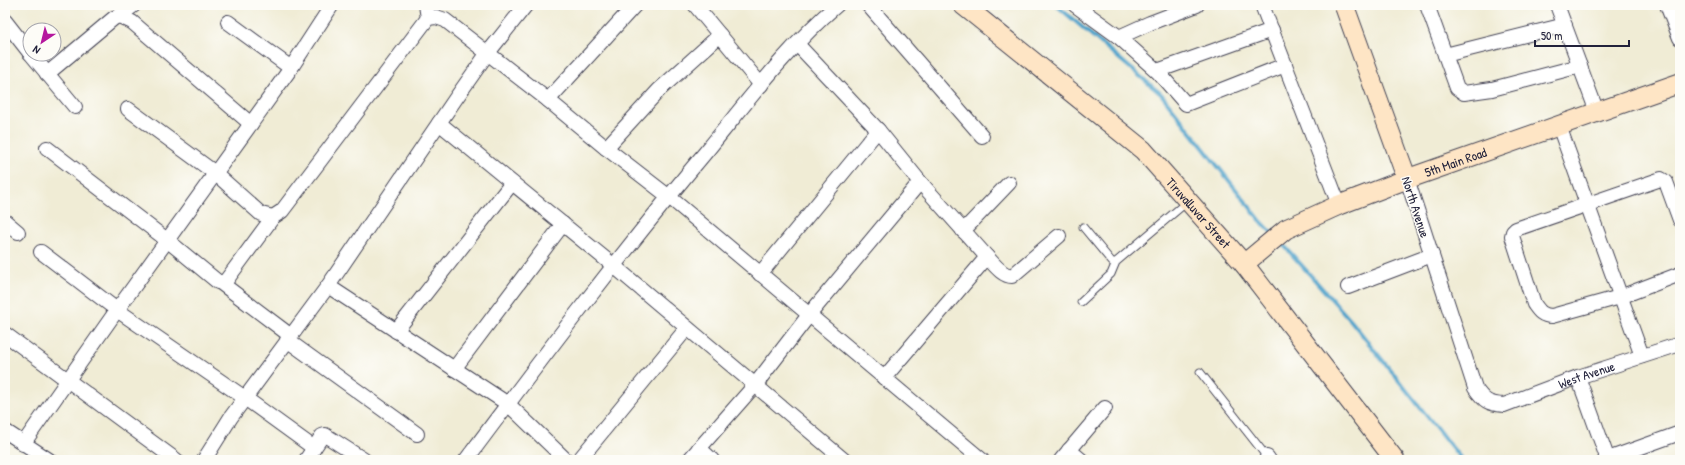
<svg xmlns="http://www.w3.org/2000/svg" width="1685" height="465" viewBox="0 0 1685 465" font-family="'Patrick Hand',sans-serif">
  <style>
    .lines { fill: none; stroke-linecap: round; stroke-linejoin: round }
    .stream { stroke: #50a3cb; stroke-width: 4 }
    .lane-casing { stroke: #414052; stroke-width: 9 }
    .street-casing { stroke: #414052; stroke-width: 16 }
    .secondary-casing { stroke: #414052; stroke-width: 21 }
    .lane { stroke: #fff; stroke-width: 7 }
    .street { stroke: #fff; stroke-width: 14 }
    .secondary { stroke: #fee5c5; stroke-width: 19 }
    .labels { text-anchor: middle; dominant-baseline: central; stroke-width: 3; stroke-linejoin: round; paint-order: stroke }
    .street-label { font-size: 13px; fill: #22223b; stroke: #fdfcf7 }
  </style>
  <rect width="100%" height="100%" fill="#fdfcf7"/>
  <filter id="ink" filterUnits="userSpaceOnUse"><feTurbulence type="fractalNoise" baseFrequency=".025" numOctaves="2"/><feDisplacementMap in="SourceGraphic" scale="8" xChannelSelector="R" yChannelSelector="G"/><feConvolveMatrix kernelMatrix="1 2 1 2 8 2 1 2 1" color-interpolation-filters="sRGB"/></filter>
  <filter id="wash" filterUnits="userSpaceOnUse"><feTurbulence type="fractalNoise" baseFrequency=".012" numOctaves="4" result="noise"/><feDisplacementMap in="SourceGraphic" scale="16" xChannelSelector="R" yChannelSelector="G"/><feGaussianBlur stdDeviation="0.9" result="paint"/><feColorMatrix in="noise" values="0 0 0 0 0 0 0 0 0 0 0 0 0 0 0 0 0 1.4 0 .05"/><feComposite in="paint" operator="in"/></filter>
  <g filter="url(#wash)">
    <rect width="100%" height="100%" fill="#f0ecd5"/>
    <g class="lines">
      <path class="stream" d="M1056 5 1161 94 1260 220 1272 233
        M1280 241 1352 322 1462 460"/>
    </g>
  </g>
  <g filter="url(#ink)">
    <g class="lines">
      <defs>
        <path id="lane" d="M1083 227 1112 262H1116L1188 201
          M1081 302 1111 274 1116 262
          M1200 372 1267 457"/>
        <g id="street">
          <path d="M426 5 428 18"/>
          <path d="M695 5 761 85"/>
          <path d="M868 5 982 136"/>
          <path d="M1075 5 1119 37 1157 71 1186 104 1285 65"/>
          <path d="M1262 5 1339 205"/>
          <path d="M1427 5 1457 88 1464 93 1492 89 1580 66"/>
          <path d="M1557 5 1597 112"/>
          <path d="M1667 5 1680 38"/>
          <path d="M119 16 134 5"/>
          <path d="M5 21 30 53"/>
          <path d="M228 22 291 68"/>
          <path d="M1119 37 1150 23 1197 5"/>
          <path d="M797 44 878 130 920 182 987 257 884 378"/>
          <path d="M31 54 75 107"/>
          <path d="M1445 55 1565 25"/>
          <path d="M1157 71 1272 30"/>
          <path d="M47 74 114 18 119 16 132 22 251 124"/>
          <path d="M548 100 635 5"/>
          <path d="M128 109 215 173 261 214 273 217"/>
          <path d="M439 123 614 266 844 460"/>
          <path d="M1559 126 1642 356"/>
          <path d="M47 148 167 240 218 282H225L273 217 282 211 428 18 436 17 445 20 548 100 606 148 668 196 982 460"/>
          <path d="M606 148 659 90 720 35"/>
          <path id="s1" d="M1407 179 1475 388C1484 401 1488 404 1504 405L1578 377 1680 344"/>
          <path d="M1680 220 1666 182 1661 179 1516 229 1513 232 1512 236 1534 304C1539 311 1542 316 1552 316L1620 297 1680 274"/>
          <path d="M5 221 18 232"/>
          <path d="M963 231 1009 183"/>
          <path d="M41 252 117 310 245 398 314 448 322 436 325 435 364 460"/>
          <path d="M987 257C994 264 1002 276 1012 276L1059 236"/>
          <path d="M760 274 878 130"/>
          <path d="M221 283 291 336"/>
          <path d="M328 286 508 404 566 460"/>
          <path d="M1348 287 1432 255"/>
          <path d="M396 331 512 183"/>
          <path d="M5 334 176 460"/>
          <path d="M287 340 417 434"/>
          <path d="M454 369 563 224"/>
          <path d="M1578 377 1608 460"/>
          <path d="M5 431 49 460"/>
          <path d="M23 444 117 310 291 68 332 5"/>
          <path d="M699 448 712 460"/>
          <path d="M1069 450 1081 460"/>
          <path d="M1267 457 1269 460"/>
          <path d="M204 460 231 417 328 286 456 98 487 54 526 5"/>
          <path d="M306 460 314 448"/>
          <path d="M466 460C545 354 625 248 710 147 750 98 789 46 837 5"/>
          <path d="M579 460 687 328"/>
          <path d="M689 460 755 385 809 315 920 182"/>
          <path d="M1061 460 1105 408"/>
          <path d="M1605 460 1680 433"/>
        </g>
        <g id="secondary">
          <path id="s2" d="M963 5 1143 150 1244 264 1395 460"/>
          <path d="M1344 5 1407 179"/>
          <path id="s3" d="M1244 264 1286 229 1339 205 1407 179 1680 83"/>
        </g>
      </defs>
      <use href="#lane" class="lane-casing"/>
      <use href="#street" class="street-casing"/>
      <use href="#secondary" class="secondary-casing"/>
      <use href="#lane" class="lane"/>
      <use href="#street" class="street"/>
      <use href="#secondary" class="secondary"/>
    </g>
  </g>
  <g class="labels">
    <g class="street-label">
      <text stroke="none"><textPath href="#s3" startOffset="237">5th Main Road</textPath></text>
      <text transform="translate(1416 207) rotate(72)">North Avenue</text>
      <text stroke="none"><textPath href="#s2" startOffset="315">Tiruvalluvar Street</textPath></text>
      <text stroke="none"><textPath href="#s1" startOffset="343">West Avenue</textPath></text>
    </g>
  </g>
  <rect width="1685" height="465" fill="none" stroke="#fdfcf7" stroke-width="20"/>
  <g transform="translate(42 42) rotate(215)"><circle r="19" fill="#fdfcf7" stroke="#a5a5ac"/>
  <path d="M0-3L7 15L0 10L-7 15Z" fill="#b5179e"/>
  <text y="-6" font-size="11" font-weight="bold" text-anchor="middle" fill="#22223b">N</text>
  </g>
  <path d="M1535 40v6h94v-6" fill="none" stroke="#22223b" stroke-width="2"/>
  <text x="1541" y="40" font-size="12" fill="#22223b" stroke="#fdfcf7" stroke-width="3" paint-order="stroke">50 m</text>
</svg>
